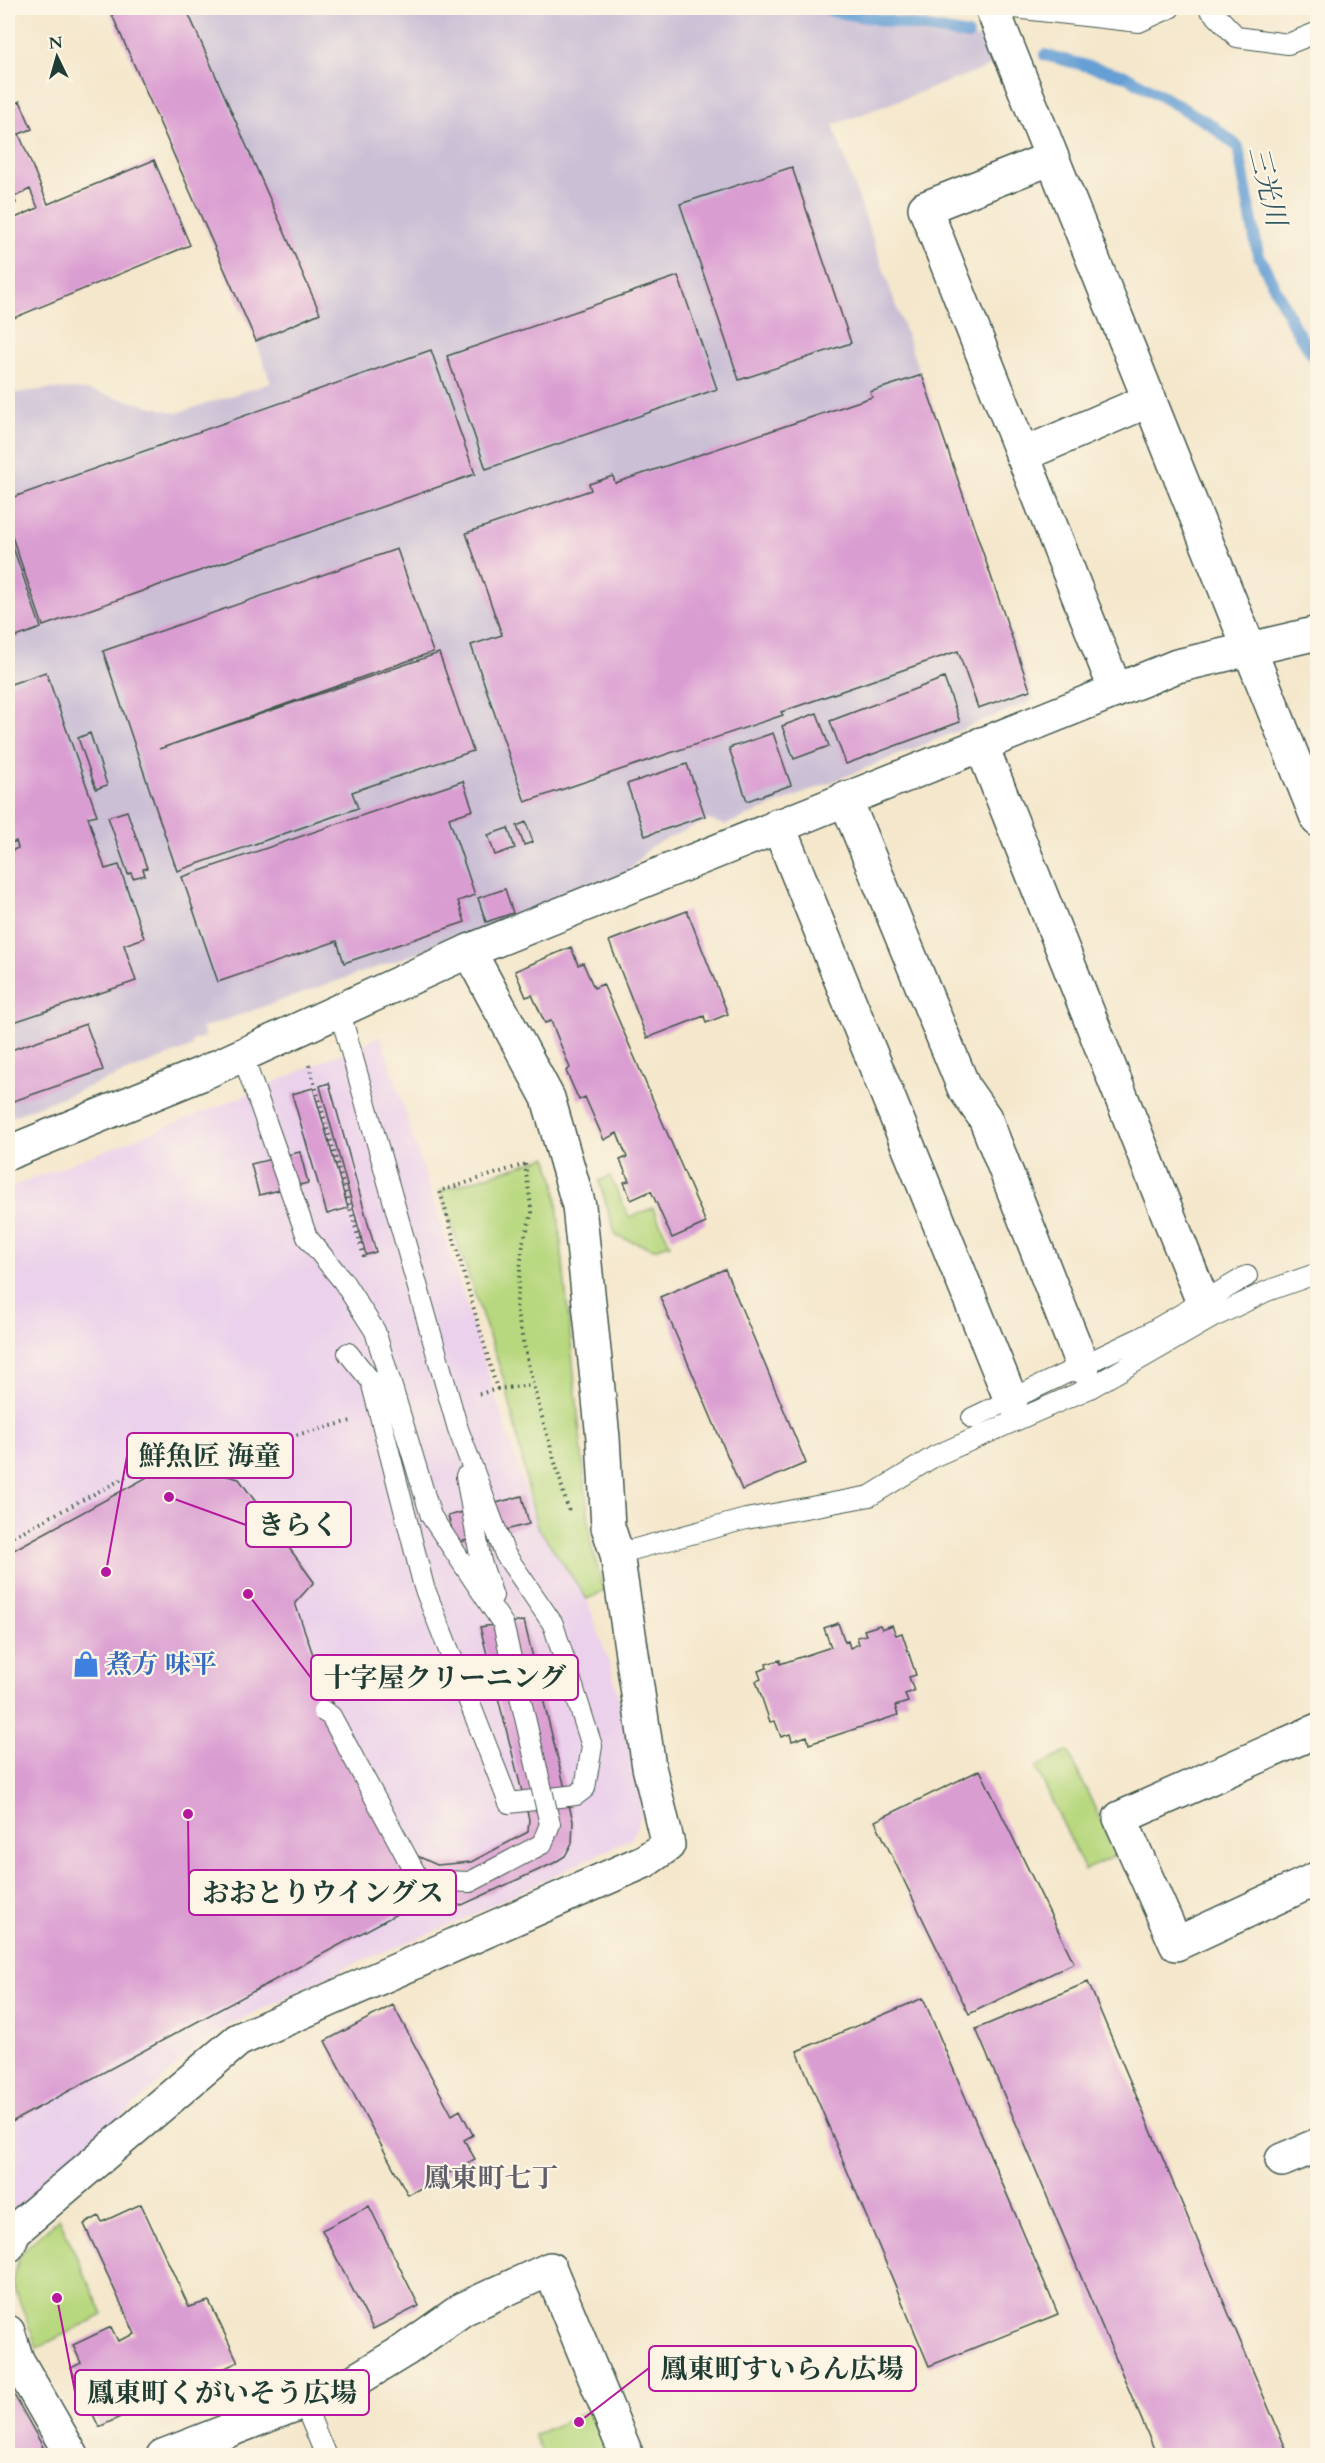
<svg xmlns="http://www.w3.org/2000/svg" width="1325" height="2463" viewBox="0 0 1325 2463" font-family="Cardo,'Noto Serif JP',serif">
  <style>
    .built { fill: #ebd1eb }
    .industrial { fill: #cbbfd5 }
    .green { fill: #b8d87f; stroke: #6c8a5a; stroke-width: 1.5 }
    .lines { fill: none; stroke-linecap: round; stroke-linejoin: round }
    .stream { stroke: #659fd4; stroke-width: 12 }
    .building { fill: #da9dd2 }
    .lane-casing { stroke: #3f564b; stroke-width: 22 }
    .street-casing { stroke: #3f564b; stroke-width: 36 }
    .secondary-casing { stroke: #3f564b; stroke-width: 36 }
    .path { stroke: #3f564b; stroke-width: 4; stroke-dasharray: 1.5 4.5; stroke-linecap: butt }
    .lane { stroke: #fff; stroke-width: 20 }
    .street { stroke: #fff; stroke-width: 33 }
    .secondary { stroke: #fff; stroke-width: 33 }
    .lane-bridge-casing { stroke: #3f564b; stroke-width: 22; stroke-linecap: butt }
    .lane-bridge { stroke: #fff; stroke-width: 20 }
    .labels { text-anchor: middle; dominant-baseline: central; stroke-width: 4.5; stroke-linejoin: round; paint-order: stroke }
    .shop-label { font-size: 26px; font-weight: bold; fill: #366cbe; stroke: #fcf5e5; text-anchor: start }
    .water-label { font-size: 27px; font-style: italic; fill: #345a64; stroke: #fcf5e5 }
    .neighbourhood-label { font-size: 27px; font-weight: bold; fill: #605f6b; stroke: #fcf5e5 }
    .leader { fill: none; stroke: #b5179e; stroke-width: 2 }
    .callout-dot { fill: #b5179e; stroke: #fcf5e5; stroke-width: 2 }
    .callout { fill: #fcf5e5; stroke: #b5179e; stroke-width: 2 }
    .callout-label { font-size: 27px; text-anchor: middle; font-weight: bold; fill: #1f3d34 }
  </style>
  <rect width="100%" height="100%" fill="#fcf5e5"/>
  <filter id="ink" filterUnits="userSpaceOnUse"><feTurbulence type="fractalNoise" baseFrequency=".0167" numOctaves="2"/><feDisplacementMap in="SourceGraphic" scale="12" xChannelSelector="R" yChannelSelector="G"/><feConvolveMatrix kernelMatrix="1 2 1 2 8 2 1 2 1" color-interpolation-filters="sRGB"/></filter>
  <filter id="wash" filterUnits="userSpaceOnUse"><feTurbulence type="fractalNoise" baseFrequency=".008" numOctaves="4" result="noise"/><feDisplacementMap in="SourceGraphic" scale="24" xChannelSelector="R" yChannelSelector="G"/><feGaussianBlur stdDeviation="1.35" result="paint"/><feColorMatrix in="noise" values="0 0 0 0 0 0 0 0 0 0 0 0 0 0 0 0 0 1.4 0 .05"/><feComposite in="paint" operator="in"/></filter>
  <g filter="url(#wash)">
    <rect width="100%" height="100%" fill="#f4e7cc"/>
    <path class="built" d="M381 1036 536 1524 587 1599 613 1675 644 1809 632 1838 456 1923 354 1964 226 2027 198 2047 8 2221V1188L229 1102Z"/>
    <path class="industrial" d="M109 8H813L828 16 983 39 993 65 833 125 1034 700 725 825 708 820 651 846 625 874 435 947 202 1028 205 1037 193 1040 191 1047 8 1118V394L47 389 87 390 177 413 271 383 256 341Z"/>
    <path class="green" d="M547 1157 555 1183 591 1544 604 1591 587 1599 536 1524 506 1386 440 1191Z
      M610 1176 629 1217 653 1208 670 1244 654 1249 616 1236 599 1181Z
      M1068 1751 1117 1855 1085 1870 1036 1767Z
      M59 2218 103 2315 37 2348 12 2281 21 2253Z
      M591 2410 611 2455H543L534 2435Z"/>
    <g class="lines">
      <path class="stream" d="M825 8 832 11 968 35
        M1045 55 1126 76 1210 124 1238 147 1258 254 1295 328 1318 363"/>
    </g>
    <g id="blocks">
      <path class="building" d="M109 8H186L320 313 256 341Z
        M20 101 32 129 19 134 48 204 154 160 190 245 9 320 8 221 38 208 30 189 14 197 16 203 8 207V107Z
        M792 167 851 343 739 380 680 204Z
        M678 276 717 389 486 469 447 356Z
        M431 350 475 474 43 626 8 525V499Z
        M922 375 1030 690 978 708 958 651 781 712 783 715 525 802 471 645 502 635 466 533 591 490 589 484 613 476 615 483 872 397 870 392Z
        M8 533 41 628 8 640Z
        M397 549 433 652 159 749 439 653 473 751 352 792 358 808 177 871 103 651Z
        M46 672 97 815 88 817 105 869 119 865 144 938 124 945 136 981 8 1024V852L18 848 16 841 8 845V685Z
        M944 678 960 722 846 764 830 721Z
        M817 713 829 746 794 759 782 726Z
        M90 733 107 785 96 789 78 738Z
        M773 733 791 785 747 801 729 748Z
        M687 764 705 816 645 836 627 784Z
        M463 781 473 810 449 818 475 895 458 901 465 922 344 963 337 941 218 982 182 877Z
        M127 811 147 868 143 869 145 875 133 878 131 873 128 874 108 817Z
        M526 822 533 842 524 845 517 826Z
        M508 828 515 848 495 855 488 835Z
        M505 889 513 913 486 922 478 898Z
        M687 911 728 1014 706 1023 704 1016 647 1038 609 941Z
        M571 947 578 965 583 963 594 988 603 984 706 1223 672 1238 651 1191 631 1200 624 1182 629 1181 620 1160 627 1157 617 1133 604 1140 585 1097 579 1100 566 1071 570 1068 551 1021 545 1023 532 995 526 997 515 971Z
        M86 1024 103 1070 8 1103V1051Z
        M329 1083 376 1252 366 1255 320 1086Z
        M313 1088 348 1208 327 1214 292 1094Z
        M300 1152 308 1183 259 1195 251 1164Z
        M725 1269 806 1463 742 1490 660 1297Z
        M173 1463 239 1479 314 1582 295 1603 326 1692 415 1855 437 1865 471 1862 528 1832 529 1819 480 1627 524 1621 573 1821 572 1843 565 1856 554 1863 462 1905 417 1903 8 2124V1553Z
        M522 1496 529 1524 456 1543 448 1516Z
        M838 1623 845 1642 848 1641 850 1648 859 1644 857 1637 866 1635 864 1630 880 1625 882 1629 892 1625 896 1635 902 1633 916 1675 909 1677 914 1691 905 1694 908 1702 895 1706 898 1715 809 1744 807 1736 792 1741 790 1734 781 1737 775 1721 770 1722 756 1681 761 1679 758 1671 767 1668 766 1664 780 1660V1664L831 1647 824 1628Z
        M980 1770 1074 1963 969 2014 875 1821Z
        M1088 1982 1289 2456H1157L976 2029Z
        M923 1998 1058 2314 929 2366 797 2051Z
        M393 2005 452 2115 460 2110 473 2135 464 2140 475 2159 408 2195 325 2041Z
        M141 2204 189 2307 209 2301 238 2362 99 2427 71 2368 81 2363 73 2345 111 2327 118 2341 135 2334 84 2224 99 2216 102 2222Z
        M369 2206 419 2306 373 2329 322 2230Z
        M13 2393 43 2447 30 2453 32 2456H8V2395Z"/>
    </g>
  </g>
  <g filter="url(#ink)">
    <use href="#blocks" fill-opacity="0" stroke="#3f564b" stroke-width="1.5"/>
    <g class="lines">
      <defs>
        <path id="lane" d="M1014 8 1139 22 1170 8
          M1209 8 1237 37 1288 44 1318 32
          M339 1009 458 1429 505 1554 553 1624 592 1746 585 1788 576 1795 509 1803 424 1587 371 1381 348 1353
          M242 1054 307 1237 343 1281 375 1331 431 1516 503 1624
          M972 1418 1142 1337 1247 1276
          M466 1476 481 1562 493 1596
          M617 1554 746 1519 870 1496 935 1456 1090 1388 1208 1320 1267 1291 1318 1273
          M303 2401 326 2456"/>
        <path id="street" d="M1052 158 925 208 1116 691
          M1022 455 1150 400
          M981 744 1202 1300
          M845 798 964 1088 985 1118 1083 1367
          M778 825 1011 1400
          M1318 1730 1120 1818 1176 1944 1318 1878
          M1282 2160 1318 2145
          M8 2246 14 2231 238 2040 645 1861 668 1845 649 1767 617 1554 608 1527 603 1438 579 1206 548 1098 469 951
          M8 2332 17 2360 72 2456
          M163 2456 351 2383 405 2350 463 2309 550 2269 627 2456"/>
        <path id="secondary" d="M992 8 1318 820
          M8 1153 201 1074 469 951 1177 666 1318 633"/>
      </defs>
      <use href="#lane" class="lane-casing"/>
      <use href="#street" class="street-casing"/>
      <use href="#secondary" class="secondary-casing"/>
      <path class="path" d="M309 1065 364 1257
        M525 1164 532 1213 523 1242 516 1309 533 1385 569 1512
        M497 1389 533 1385
        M479 1394 497 1389 440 1191 529 1163
        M202 1471 218 1448 249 1447 351 1421
        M8 1539 176 1451 217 1448
        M318 1671 333 1679 336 1685"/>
      <use href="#lane" class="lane"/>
      <use href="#street" class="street"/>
      <use href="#secondary" class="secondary"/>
      <defs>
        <path id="lane-bridge" d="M323 1711 331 1716 419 1880 470 1882 542 1844 550 1824 503 1624"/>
      </defs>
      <use href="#lane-bridge" class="lane-bridge-casing"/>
      <use href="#lane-bridge" class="lane-bridge"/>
    </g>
  </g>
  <defs>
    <symbol id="shop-bare" viewBox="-9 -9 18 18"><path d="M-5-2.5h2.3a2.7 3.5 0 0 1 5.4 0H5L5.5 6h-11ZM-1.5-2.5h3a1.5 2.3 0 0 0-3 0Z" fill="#3f7fe0" stroke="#fcf5e5" stroke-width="2.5" paint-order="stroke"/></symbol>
  </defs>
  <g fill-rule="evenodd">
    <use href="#shop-bare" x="67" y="1645" width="38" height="38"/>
  </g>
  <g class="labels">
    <g class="shop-label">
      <text x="106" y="1664">煮方 味平</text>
    </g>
    <g class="water-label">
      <text transform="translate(1267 186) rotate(76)">三光川</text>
    </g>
    <g class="neighbourhood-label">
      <text x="491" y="2178">鳳東町七丁</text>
    </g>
  </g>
  <path class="leader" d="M106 1572L127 1456M169 1497L246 1525M248 1594L311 1678M188 1814L189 1892M579 2422L649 2368M57 2298L75 2392"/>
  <g class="callout-dot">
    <circle cx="106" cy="1572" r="6"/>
    <circle cx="169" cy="1497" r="6"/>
    <circle cx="248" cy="1594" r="6"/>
    <circle cx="188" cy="1814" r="6"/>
    <circle cx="579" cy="2422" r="6"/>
    <circle cx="57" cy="2298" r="6"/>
  </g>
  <g class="callout">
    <rect x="127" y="1433" width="166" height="45" rx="6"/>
    <rect x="246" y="1502" width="105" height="45" rx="6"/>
    <rect x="311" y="1655" width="267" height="45" rx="6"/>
    <rect x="189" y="1870" width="267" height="45" rx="6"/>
    <rect x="649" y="2346" width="267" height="45" rx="6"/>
    <rect x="75" y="2370" width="294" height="45" rx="6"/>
  </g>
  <g class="callout-label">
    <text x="210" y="1465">鮮魚匠 海童</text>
    <text x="298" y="1534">きらく</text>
    <text x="445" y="1687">十字屋クリーニング</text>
    <text x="323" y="1902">おおとりウイングス</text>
    <text x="782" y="2378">鳳東町すいらん広場</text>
    <text x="222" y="2402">鳳東町くがいそう広場</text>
  </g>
  <rect width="1325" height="2463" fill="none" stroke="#fcf5e5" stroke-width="30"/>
  <g transform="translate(57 57) rotate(355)" stroke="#fcf5e5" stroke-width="4.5" paint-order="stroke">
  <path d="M0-4.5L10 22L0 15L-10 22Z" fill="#1f3d34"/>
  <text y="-9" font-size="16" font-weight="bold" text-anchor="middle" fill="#1f3d34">N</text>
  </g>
</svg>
